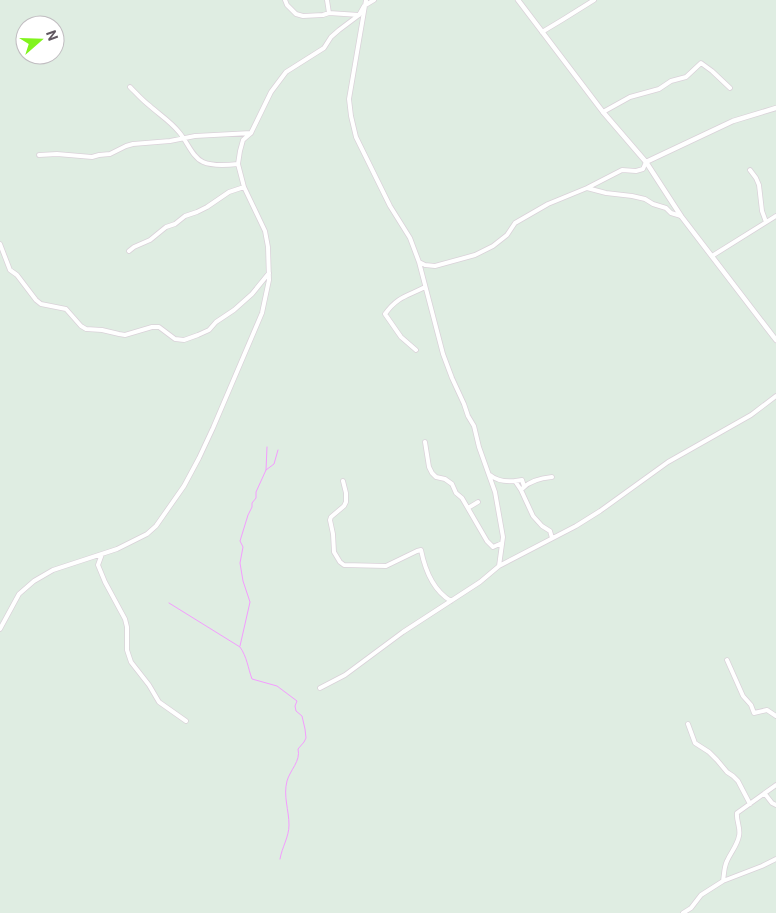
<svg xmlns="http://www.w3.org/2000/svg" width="776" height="913" viewBox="0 0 776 913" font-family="Roboto,sans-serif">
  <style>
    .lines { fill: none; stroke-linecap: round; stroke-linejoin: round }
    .stream { stroke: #f49cff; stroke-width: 1 }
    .minor-casing { stroke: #dad2d9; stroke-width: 5.5 }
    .tertiary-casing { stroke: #dad2d9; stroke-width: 6 }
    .minor { stroke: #fff; stroke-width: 4 }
    .tertiary { stroke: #fff; stroke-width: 4.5 }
  </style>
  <rect width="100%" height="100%" fill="#dfede2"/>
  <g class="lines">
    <path class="stream" d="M266 470 274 464 278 450
      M169 603 240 647C247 657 248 668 252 679L277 686 297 701 295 706 296 711 302 716 305 729 306 738 304 742 298 749C301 761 290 770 287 781 283 796 289 810 289 825 289 837 282 847 280 859
      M240 646 250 602 243 581 240 563 243 547 240 541 248 515 252 507V503L256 498V492L266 470 267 447"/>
    <defs>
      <path id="minor" d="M285 0 287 5 296 14 303 16 323 15 329 13 359 15
        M327 0 329 13
        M366 0 349 99 351 116 356 137 390 206 410 238 419 262 425 265 435 266 475 255 493 246 507 235 515 223 548 204 587 188 622 170 636 171 643 169 646 162
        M542 32 562 20 594 0
        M130 87C136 93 143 101 150 106 160 115 170 121 179 132 187 141 192 157 203 162 212 166 229 165 238 164
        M603 112 630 97 659 89 671 81 686 77 701 63 712 71 730 88
        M39 155 57 154 92 157 99 155 110 154 126 146 133 144 170 141 195 136 251 133
        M750 170 756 178 759 185 762 211 766 222
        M587 188 606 193 632 196 645 199 653 204 666 208 671 213 681 216
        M0 244 10 270 17 275 36 300 41 304 66 309 81 326 86 329 102 330 119 334 125 335 152 327H159L175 339 184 340 198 335 209 330 216 322 234 310 252 294 269 273
        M129 251 134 247 150 240 166 227 175 224 185 216 197 212 207 207 229 192 244 187
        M712 256 776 216
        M419 262 443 354 452 378 464 404 468 416 474 426 479 447 495 492 503 537 499 566
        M416 350 401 337 385 314C398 296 408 296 425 287
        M425 442 429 467 432 473 436 477 445 479 452 484 456 493 462 498 487 541 493 547 502 543
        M490 475C497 481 505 482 515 481
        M343 481 346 493V502L344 506 331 517 330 520 333 534 334 552 340 562 344 565 386 566 417 551 421 550C425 570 434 591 451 601
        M524 486 522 480 515 481 521 490 533 516 542 526 550 531 552 538
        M523 488C531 480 541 478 552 477
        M468 508 478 502
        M102 554 98 565 105 582 125 619 127 627V650L131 662 149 685 159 702 186 721
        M0 629 19 594 34 581 53 570 117 549 147 534 156 526 184 486 199 458 213 428 262 313 269 280 268 247 265 231 244 187 238 164 240 151 243 140 251 133 271 92 286 72 324 48 331 37 339 30 359 15 364 6 374 0
        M727 660 743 696 751 705 754 713 767 710 776 716
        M320 688 345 675 403 632 480 582 499 566 576 526 600 511 668 462 751 415 776 396
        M688 724 695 743 709 752 717 760 727 772 733 776 738 781 750 804
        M765 794 772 803 776 805
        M723 881 762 866 776 859
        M683 913 691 908 701 895 723 881C724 875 724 867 727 861 731 852 737 846 739 836 741 828 736 821 737 813L776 785"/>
      <path id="tertiary" d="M518 0 603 112 646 162 681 216 776 340
        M646 162 733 121 776 108"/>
    </defs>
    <use href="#minor" class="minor-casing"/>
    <use href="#tertiary" class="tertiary-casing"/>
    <use href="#minor" class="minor"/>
    <use href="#tertiary" class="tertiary"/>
  </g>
  <g transform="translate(40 40) rotate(70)"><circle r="24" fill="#ffffff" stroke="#c0bcc0"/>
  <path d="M0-4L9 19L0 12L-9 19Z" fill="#81f41d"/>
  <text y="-8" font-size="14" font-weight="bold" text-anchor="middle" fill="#615861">N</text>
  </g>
</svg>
